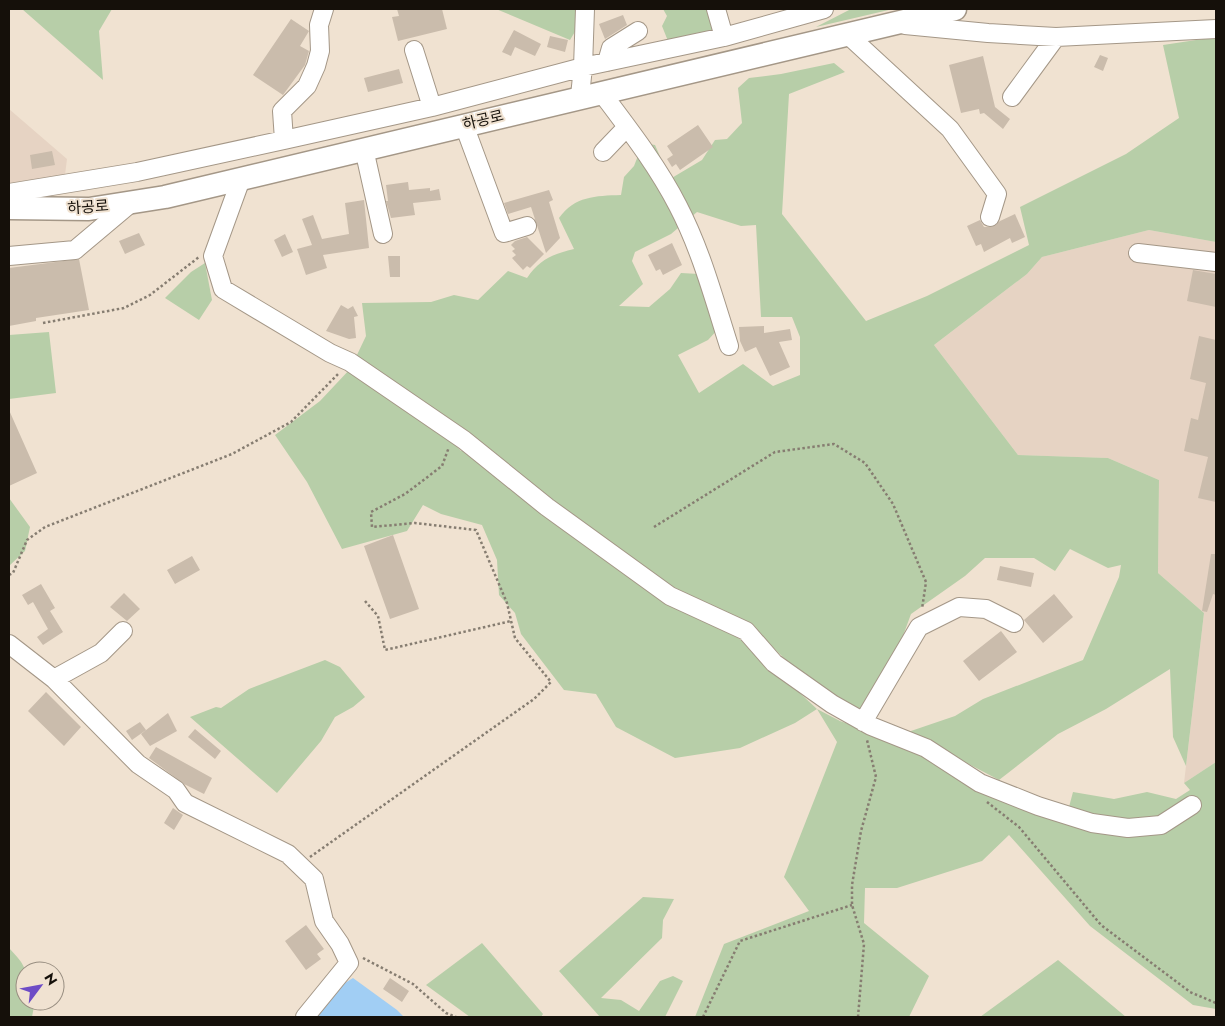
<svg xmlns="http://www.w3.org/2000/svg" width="1225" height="1026" viewBox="0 0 1225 1026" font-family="Jost,'Noto Sans KR',sans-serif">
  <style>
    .industrial { fill: #e6d3c3 }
    .green { fill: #b7cea8; fill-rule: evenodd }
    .water { fill: #a1cef4 }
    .building { fill: #cabcac }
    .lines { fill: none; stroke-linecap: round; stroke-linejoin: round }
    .minor-casing { stroke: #a49787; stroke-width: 20 }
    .major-casing { stroke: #a49787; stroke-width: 25 }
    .path { stroke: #867d71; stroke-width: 2.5; stroke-dasharray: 2.5 2.5; stroke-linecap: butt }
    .minor { stroke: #fff; stroke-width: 18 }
    .major { stroke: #fff; stroke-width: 22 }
    .labels { text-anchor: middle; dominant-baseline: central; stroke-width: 4; stroke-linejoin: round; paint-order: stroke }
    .street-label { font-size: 15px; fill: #15100a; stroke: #f0e2d1 }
  </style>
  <rect width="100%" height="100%" fill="#f0e2d1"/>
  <path class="industrial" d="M9 109 67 159 65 175 9 183Z
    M1149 230 1216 242V762L1184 783 1204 613 1158 573 1159 480 1108 458 1018 455 934 345 1027 274 1042 257Z"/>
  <path class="green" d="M22 9H112L99 31 103 80Z
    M496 9H578L576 30 570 40Z
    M663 9H712L717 30 668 41 662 26 667 16Z
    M851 9H893L816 27Z
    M1216 37V242L1149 230 1042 257 1027 274 934 345 1018 455 1108 458 1159 480 1158 573 1204 613 1186 766 1173 737 1170 669 1106 709 1058 734 999 780 908 732 955 716 983 699 1083 660 1119 577 1121 565 1108 568 1070 549 1055 571 1034 558H985L965 576 911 614 900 644 859 712 790 664 752 627 662 581 749 646 817 709 840 721 891 739 1013 803 1069 807 1073 792 1114 799 1147 792 1176 799 1190 790 1184 783 1216 762V1009L1193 1005 1090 926 1009 835 982 861 897 888H865L864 923 929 976 909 1017H695L724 944 809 911 784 877 837 742 817 709 795 723 740 748 675 758 616 727 596 694 564 690 521 634 515 613 499 595 497 560 482 525 441 514 423 505 407 531 342 549 307 482 275 435 320 401 351 368 449 438 461 451 483 447 356 357 366 336 362 303 431 302 454 295 478 300 508 271 527 278C540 259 553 254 574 249L559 218C575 196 595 196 621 195L624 177 634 166 643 143 655 145 670 179 702 160 715 140 727 139 742 123 738 88 749 78 781 74 834 63 845 72 789 94 782 214 866 321 927 296 1029 245 1020 207 1126 154 1179 118 1163 45ZM697 212 741 226 756 225 761 317H792L800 337V375L773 386 743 364 699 393 678 355 708 340 720 327 699 274 681 273 670 289 649 307 619 306 643 284 632 261 635 252 671 234Z
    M205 263 212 300 199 320 165 298 191 272Z
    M49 332 56 393 9 399V335Z
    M9 498 30 527 25 551 9 566Z
    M325 660 340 667 365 697 353 707 335 717 321 741 277 793 190 717 216 707 221 708 249 689Z
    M643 897 674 899 663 920 662 938 601 998 621 1000 639 1011 660 981 673 976 683 981 665 1017H600L559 971Z
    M482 943 543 1014 541 1017H470L426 985Z
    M9 948C31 971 25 970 25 1001H35L32 1017H9Z
    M1058 960 1126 1017H980Z"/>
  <path class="water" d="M353 978 397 1010 404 1017H313L337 988Z"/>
  <path class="building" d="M397 9H442L447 29 398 41 392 17 399 16Z
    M623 15 627 25 605 39 599 24Z
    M291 19 309 31 300 46 309 51 305 65 283 95 253 75Z
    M514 30 541 44 535 56 515 47 511 56 502 52Z
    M550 36 568 40 565 52 547 47Z
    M1100 55 1108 58 1103 71 1094 67Z
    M983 56 995 107 1010 119 1003 129 984 113 980 114 979 109 961 113 949 65Z
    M399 69 403 83 368 92 364 78Z
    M698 125 713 147 680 170 676 164 672 167 667 159 673 155 667 146Z
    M52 151 55 165 32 169 30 155Z
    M408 182 409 190 430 188V191L439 189 441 200 413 203 415 215 391 218 386 201H388L386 185Z
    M549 190 553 200 549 202 560 238 546 253 531 207 508 214 504 203Z
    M364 200 369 248 323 255 327 268 306 275 297 249 312 245 302 219 313 215 322 239 349 234 345 203Z
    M1015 214 1025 237 1012 243 1010 238 984 252 981 244 976 246 967 226 980 220 984 227H992L1000 221Z
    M139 233 145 245 125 254 119 241Z
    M285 234 293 252 282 257 274 240Z
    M527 237 544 254 530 268 527 266 523 270 512 258 516 255 512 251 515 249 511 245 515 241Z
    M672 243 682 265 663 275 660 269 656 271 648 255Z
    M388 256H400V277H390Z
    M79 259 89 310 36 318V321L9 326V268Z
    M1193 270 1216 274V307L1187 301Z
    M341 305 348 309 353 306 358 316 354 317 356 338 349 339 326 331Z
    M764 326V333L790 329 792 340 779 342 790 367 770 376 756 347 745 352 740 341 739 327Z
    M1199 336 1216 340V502L1198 498 1208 457 1184 451 1191 418 1198 420 1206 383 1190 379Z
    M9 410 37 473 9 486Z
    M393 535 419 609 390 619 364 546Z
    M1211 554H1216V595L1213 594 1207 612 1202 611Z
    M192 556 200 570 175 584 167 570Z
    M1000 566 1034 573 1031 587 997 580Z
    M41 584 55 608 50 611 63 632 43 645 37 637 48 629 33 602 28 605 22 595Z
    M124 593 140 609 127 621 110 607Z
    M1054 594 1073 617 1043 643 1024 620Z
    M1001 631 1017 652 979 681 963 661Z
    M46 692 81 727 64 746 28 711Z
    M168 713 177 731 150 746 141 734Z
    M140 722 146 730 132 740 126 731Z
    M195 729 221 751 215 759 188 737Z
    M156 747 212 778 204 794 184 784 149 758Z
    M173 808 183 815 174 830 164 823Z
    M306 925 324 949 317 954 321 959 306 970 285 941Z
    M390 978 409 991 402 1002 383 989Z"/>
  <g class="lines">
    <defs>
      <path id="minor" d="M716 9 724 37
        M905 25 988 33 1056 37 1216 29
        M847 34 950 129 997 194 990 217
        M414 50 432 107
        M607 62 611 48 638 31
        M601 92C628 128 657 165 678 206 701 250 714 299 729 346
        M580 96 583 67 585 9
        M1012 97 1056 37
        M464 125 504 233 527 226
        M284 140 432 107 583 67 724 37 824 9
        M364 149 383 234
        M603 152 627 127
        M241 179 213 256 223 289 330 353 350 362 464 440 547 507 670 596 746 631 774 663 832 704 871 726 926 748 980 783 1038 806 1092 823 1128 828 1161 825 1192 805
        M9 193 137 172 284 140 282 111 307 86 316 66 320 51 319 25 324 9
        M1138 253 1216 262
        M9 256 75 250 132 202
        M9 644 54 679 138 764 176 790 185 803 288 854 314 879 324 921 340 944 349 963 305 1017
        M54 679 101 653 123 631
        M863 722 919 627 959 607 986 609 1014 623"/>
      <path id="major" d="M9 208 89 209 165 197 955 9"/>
    </defs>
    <use href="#minor" class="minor-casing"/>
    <use href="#major" class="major-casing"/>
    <path class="path" d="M43 323 124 308 150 295 199 257
      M654 527 775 452 834 444 865 463 893 504 926 582 922 609
      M9 575 13 573 27 540 45 527 232 454 291 422 339 373
      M365 601 378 616 385 650 511 621
      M987 802 1019 827 1101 925 1190 992 1216 1003
      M310 857 534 699 551 682 515 638 507 603 476 530 415 523 372 527 371 512 405 494 442 466 449 447
      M363 958 413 984 446 1013 456 1017
      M703 1017 740 941 852 905
      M858 1017 864 944 852 905V885L861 831 876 777 867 740"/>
    <use href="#minor" class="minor"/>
    <use href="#major" class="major"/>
  </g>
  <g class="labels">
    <g class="street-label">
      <text transform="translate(483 120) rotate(-14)">하공로</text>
      <text transform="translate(88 207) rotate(-4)">하공로</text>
    </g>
  </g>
  <rect width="1225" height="1026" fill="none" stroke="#15100a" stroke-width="20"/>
  <g transform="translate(40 986) rotate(58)"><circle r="24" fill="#f0e2d1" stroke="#988e81"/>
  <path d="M0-4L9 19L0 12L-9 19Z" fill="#6d4cc6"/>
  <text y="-8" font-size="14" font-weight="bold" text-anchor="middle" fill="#15100a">N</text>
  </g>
</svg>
